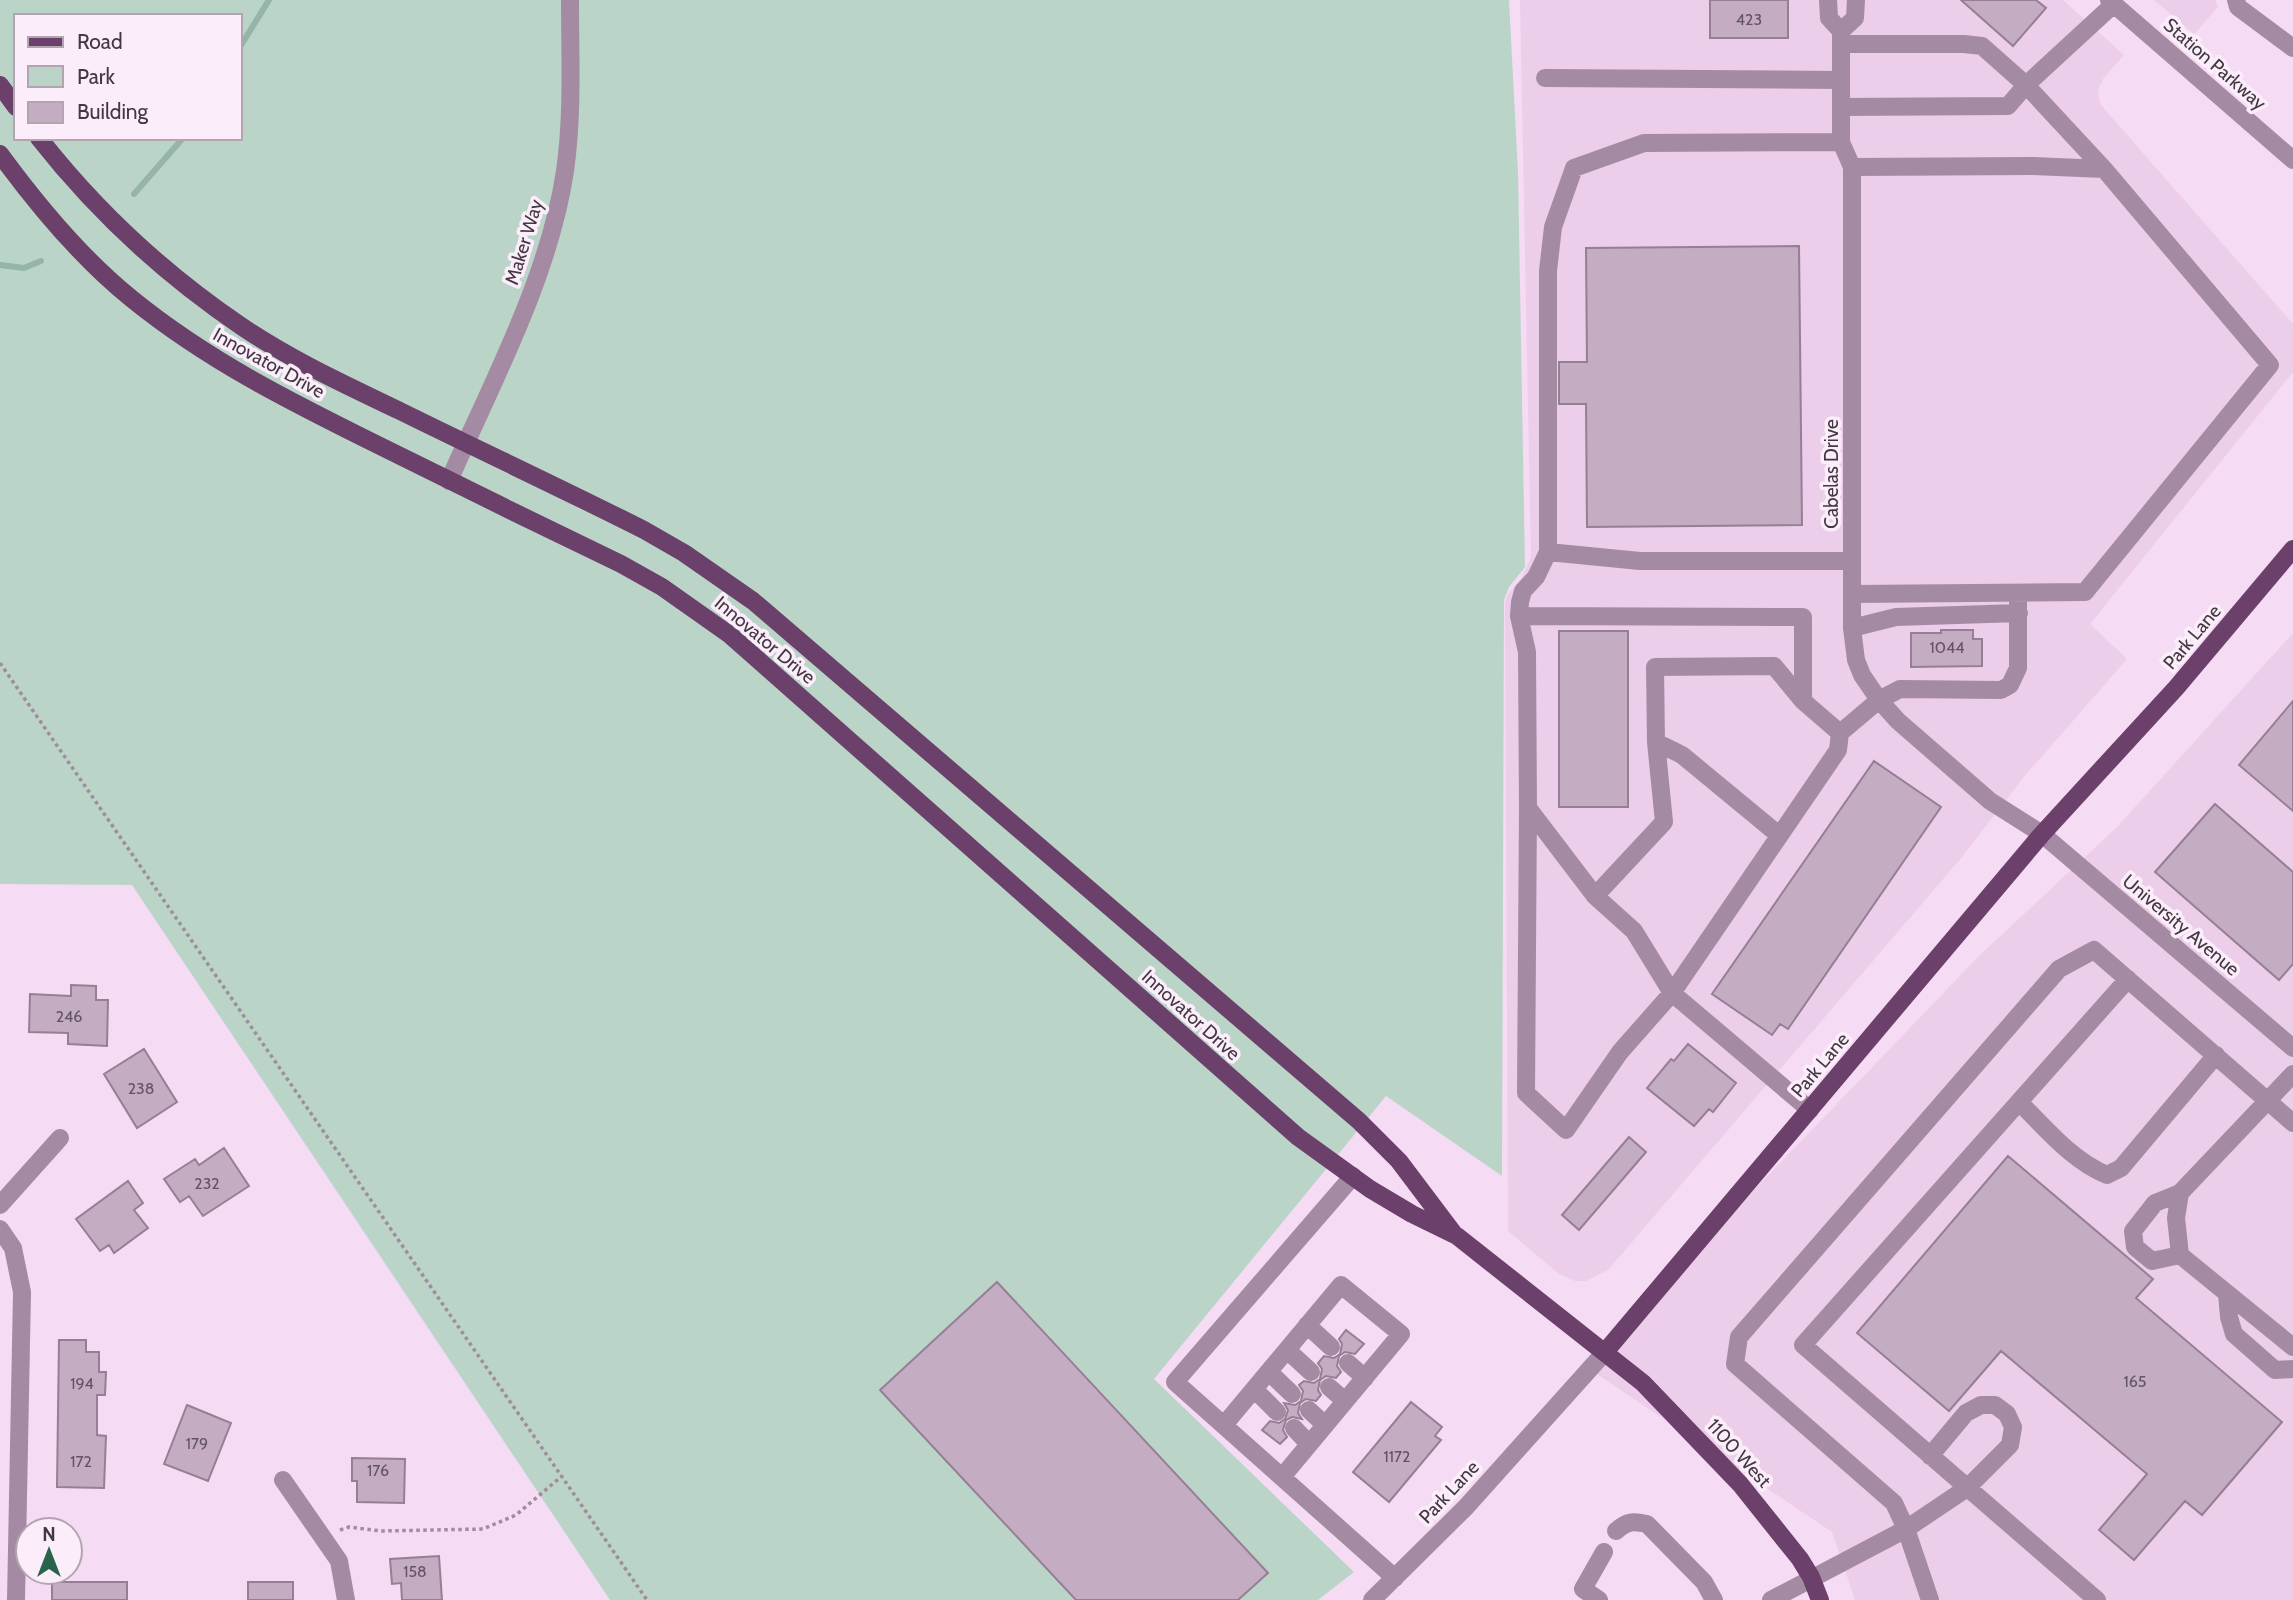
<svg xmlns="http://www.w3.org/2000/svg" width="2293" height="1600" viewBox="0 0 2293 1600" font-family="Cabin,sans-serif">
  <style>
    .built { fill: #eccdea }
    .green { fill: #bbd4c8; fill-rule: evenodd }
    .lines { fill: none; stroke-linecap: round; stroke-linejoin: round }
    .stream { stroke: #95b5a6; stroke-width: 6 }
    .building { fill: #c4acc2; stroke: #967f95; stroke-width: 2 }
    .path { stroke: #9f8d9e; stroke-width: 3.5; stroke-dasharray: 3.5 3.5; stroke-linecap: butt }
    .minor { stroke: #a48ba3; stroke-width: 18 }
    .major { stroke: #6b406a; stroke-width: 18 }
    .labels { text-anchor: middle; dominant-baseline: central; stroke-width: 7; stroke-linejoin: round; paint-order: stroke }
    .number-label { font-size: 16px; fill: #625562 }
    .street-label { font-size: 19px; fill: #423842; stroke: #fcedfb }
  </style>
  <rect width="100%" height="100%" fill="#f5dcf4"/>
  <path class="built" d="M1520 0H2063L2124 55 2103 79 2098 89 2100 104 2293 324V372L2090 624 2127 659 2023 778 1962 857 1608 1270 1586 1281H1575L1559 1274 1508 1231 1505 603 1508 594 1522 577 1531 557Z
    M2154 0H2215L2218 7 2194 34Z
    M2293 633V1600H1855L1832 1532 1585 1366 1980 955 2117 827Z"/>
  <path class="green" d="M0 0H1509L1518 172 1525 567 1509 587 1504 600 1502 1176 1386 1096 1154 1379 1354 1572 1318 1600H610L132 885 0 884ZM16 16H240V138H16Z"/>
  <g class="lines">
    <path class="stream" d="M240 47 269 0
      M134 194 183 138
      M0 265 24 268 41 261"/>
  </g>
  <path class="building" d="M1710 0H1788V38H1710Z
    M1961 0H2036L2046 8 2013 46Z
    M1799 246 1802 525 1587 527 1586 404H1559V362H1587L1586 248Z
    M1941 630H1973V639H1982V666L1911 667V633H1941Z
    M1559 631H1628V807H1559Z
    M2293 701V811L2239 765Z
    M1874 761 1941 807 1788 1029 1780 1024 1772 1035 1712 994Z
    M2215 804 2293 872V964L2279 980 2155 872Z
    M71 985 96 986V1000H108L107 1046 68 1044V1033L29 1032 30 994 71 996Z
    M1688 1044 1736 1083 1713 1112 1709 1109 1694 1126 1647 1088 1671 1059 1674 1061Z
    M144 1049 177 1102 137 1128 104 1074Z
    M1629 1137 1646 1152 1579 1230 1562 1215Z
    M224 1148 249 1186 203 1216 189 1196 180 1202 164 1179 195 1159 199 1165Z
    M2008 1156 2153 1279 2136 1298 2282 1422 2202 1515 2185 1501 2134 1560 2099 1530 2147 1474 2001 1351 1949 1411 1857 1333Z
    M128 1181 143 1203 134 1210 148 1228 114 1253 109 1245 100 1251 76 1219Z
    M997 1282 1268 1573 1238 1600H1076L880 1390Z
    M1346 1330 1364 1344 1355 1354 1345 1352 1339 1356 1337 1366 1341 1372 1336 1378 1326 1376 1320 1380 1318 1390 1321 1395 1316 1401 1306 1399 1300 1403 1298 1413 1302 1419 1292 1417 1286 1420 1283 1430 1287 1437 1280 1444 1262 1430 1270 1421 1279 1423 1285 1419 1288 1410 1284 1403 1295 1405 1301 1401 1303 1391 1299 1385 1304 1381 1314 1383 1320 1379 1322 1369 1318 1363 1324 1356 1334 1358 1340 1354 1342 1344 1339 1339Z
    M59 1340H86V1352H99V1372H106L105 1395H97V1435L106 1436 104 1488 57 1487Z
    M1411 1402 1442 1427 1435 1436 1441 1440 1389 1502 1353 1472Z
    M187 1405 231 1423 208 1481 164 1464Z
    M352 1458 405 1459 404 1503 357 1502V1481H352Z
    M439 1556 442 1600H402L401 1583 392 1584 390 1559Z
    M52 1582H127V1600H52Z
    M248 1582H293V1600H248Z"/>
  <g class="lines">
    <path class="path" d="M0 663 647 1600
      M340 1530 349 1527 381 1531 483 1529 516 1515 562 1476"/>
    <path class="minor" d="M1828 0 1829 18 1841 31V142L1852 167V628L1856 660 1862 675 1879 700 1898 721 1990 801 2042 834 2293 1048
      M2109 0 2293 160
      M2236 0 2238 7 2293 48
      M1841 31 1855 18 1856 0
      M1841 44H1964L1982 46 2026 85 2008 106 1841 107
      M1545 78 1841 80
      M1841 142 1644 143 1574 168 1553 227 1548 271V552L1640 561H1852
      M2104 169 2026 85 2114 4
      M449 481C492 382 549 278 565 171 573 115 570 57 570 0
      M1852 594 2085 592 2270 365 2104 169 2033 166 1852 167
      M1519 616 1803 617V701
      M1852 628 1896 617 2019 613
      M1656 742 1682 755 1779 835
      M1528 808 1526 1093 1566 1130 1620 1052 1672 993 1634 931 1595 896 1528 808 1527 652 1519 616 1520 602 1523 591 1536 577 1548 552
      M1595 896 1664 822 1656 742 1655 667 1774 666 1803 701 1840 733
      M2019 1102C2046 1128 2071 1160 2107 1175L2121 1168 2216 1055
      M1810 1110 1672 993 1838 750 1840 733 1879 700 1900 689 2001 690 2010 685 2018 668V593
      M1353 1176 1175 1382 1395 1578
      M2180 1193 2176 1218 2180 1255 2152 1261 2135 1247 2133 1231 2155 1203 2180 1193 2293 1074
      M0 1205 60 1138
      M0 1229 13 1248 22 1292 16 1600
      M2180 1255 2293 1347
      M2227 1293 2229 1317 2234 1334 2275 1370 2293 1369
      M1307 1325 1331 1347
      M1287 1350 1311 1372
      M1348 1363 1365 1378
      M1269 1372 1292 1394
      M1329 1387 1345 1401
      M1254 1389 1277 1412
      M1309 1410 1325 1425
      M1224 1425 1341 1285 1401 1334 1282 1477
      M1294 1428 1309 1444
      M1930 1456 1966 1413 1981 1405H1995L2007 1414 2013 1427 2010 1445 1967 1488 1906 1529 1894 1503 1735 1364 1739 1337 2059 969 2094 950 2293 1123
      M283 1480 339 1561 346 1600
      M1616 1531C1627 1521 1633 1521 1647 1524L1704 1582 1714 1600
      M1372 1600 1466 1507 1605 1352
      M1599 1600 1583 1589 1604 1552
      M1771 1600 1906 1529 1930 1600
      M2097 1600 1803 1345 2128 979"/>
    <path class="major" d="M0 85 16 107
      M39 138C97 212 163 273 241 326 291 360 346 385 400 411 481 451 563 489 644 530L684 553 753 601 1359 1121 1399 1161 1454 1234
      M0 154C38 206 81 258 132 299 207 360 291 402 378 445 458 485 540 525 621 564L662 587 730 635 1298 1137 1370 1189 1412 1214 1457 1236 1643 1383 1740 1484 1800 1559 1811 1577 1820 1600
      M1605 1352 2042 834 2176 688 2293 549"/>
  </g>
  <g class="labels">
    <g class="number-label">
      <text x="1749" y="19">423</text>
      <text x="1947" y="647">1044</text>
      <text x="69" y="1016">246</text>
      <text x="141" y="1088">238</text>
      <text x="207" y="1183">232</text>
      <text x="2135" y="1381">165</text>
      <text x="82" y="1383">194</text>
      <text x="197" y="1443">179</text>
      <text x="1397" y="1456">1172</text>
      <text x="81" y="1461">172</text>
      <text x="378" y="1470">176</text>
      <text x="415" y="1571">158</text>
    </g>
    <g class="street-label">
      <text transform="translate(2215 64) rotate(41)">Station Parkway</text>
      <text transform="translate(524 242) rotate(-73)">Maker Way</text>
      <text transform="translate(269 363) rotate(29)">Innovator Drive</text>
      <text transform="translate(1831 474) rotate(-90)">Cabelas Drive</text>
      <text transform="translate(2192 637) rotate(-50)">Park Lane</text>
      <text transform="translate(765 640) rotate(40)">Innovator Drive</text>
      <text transform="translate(2181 925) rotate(40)">University Avenue</text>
      <text transform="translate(1191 1015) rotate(42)">Innovator Drive</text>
      <text transform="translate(1820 1065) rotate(-50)">Park Lane</text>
      <text transform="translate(1739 1453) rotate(48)">1100 West</text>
      <text transform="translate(1449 1492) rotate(-47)">Park Lane</text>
    </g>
  </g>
  <rect x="14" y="14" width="228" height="126" fill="#fcedfb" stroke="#b2a5b1" stroke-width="2"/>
  <rect x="28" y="37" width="35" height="10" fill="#6b406a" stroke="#b2a5b1" stroke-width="2"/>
  <text x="77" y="49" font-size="21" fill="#423842">Road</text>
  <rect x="28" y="66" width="35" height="21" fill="#bbd4c8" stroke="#b2a5b1" stroke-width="2"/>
  <text x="77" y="84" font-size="21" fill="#423842">Park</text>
  <rect x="28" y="102" width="35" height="21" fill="#c4acc2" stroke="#b2a5b1" stroke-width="2"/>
  <text x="77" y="119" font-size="21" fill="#423842">Building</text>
  <g transform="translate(49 1551)"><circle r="33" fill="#fcedfb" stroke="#b2a5b1" stroke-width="2"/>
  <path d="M0-5L12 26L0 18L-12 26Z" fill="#29634c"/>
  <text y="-10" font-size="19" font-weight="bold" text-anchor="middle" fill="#423842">N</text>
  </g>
</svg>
